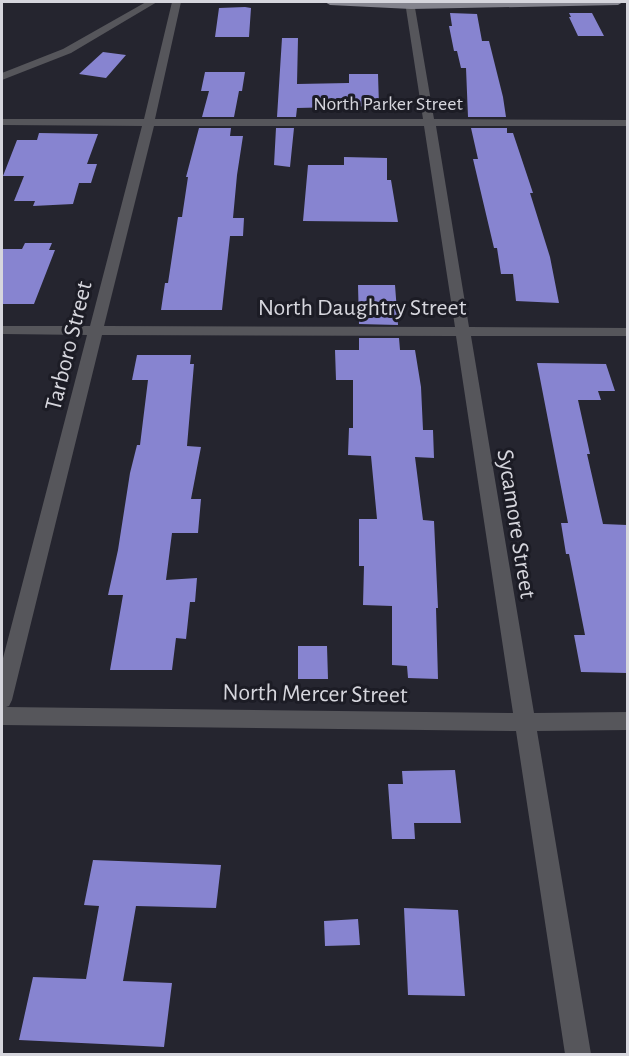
<svg xmlns="http://www.w3.org/2000/svg" width="629" height="1056" viewBox="0 0 629 1056" font-family="'Alegreya Sans',sans-serif">
  <style>
    .building { fill: #8784d0 }
    .lines { fill: none; stroke-linecap: round; stroke-linejoin: round }
    .minor { fill: #56565b; fill-rule: evenodd }
    .major { fill: #84848e; fill-rule: evenodd }
    .labels { text-anchor: middle; dominant-baseline: central; stroke-width: 6; stroke-linejoin: round; paint-order: stroke }
    .far-street-label { font-size: 20px; fill: #d6d6dd; stroke: #1c1c25 }
    .street-label { font-size: 24px; fill: #d6d6dd; stroke: #1c1c25 }
  </style>
  <rect width="100%" height="100%" fill="#25252f"/>
  <path class="building" d="M245 7 251 8 249 37H215L219 8Z
    M450 13 477 14 482 41H489L503 97 506 117H468L466 68H461L457 51H454L449 26H452Z
    M569 13H592L604 36H578L569 17H571Z
    M282 38H298L297 84 349 83V74H378L379 106 297 108 296 117H277Z
    M103 52 126 55 106 78 79 74Z
    M205 72H245L242 91H239L234 117H202L209 91H201Z
    M199 128H231L230 136H243L237 175 233 218H244L243 236H230L222 310H161L165 283H168L178 217H182L188 177H186Z
    M276 128H294L290 167 274 165Z
    M471 128H507V133H513L533 193H530L550 257 559 303 516 301 513 274H501L497 248H494L473 159H478Z
    M39 133 98 134 87 164H97L91 183H79L73 204 33 206 35 201H14L24 176H3L17 140H37Z
    M344 157 387 158V180H391L398 222 303 221 308 165H344Z
    M25 243H52L49 250H55L34 304H2V249H22Z
    M358 285H395L398 325 359 324Z
    M359 338H399L400 350H415L421 387 423 430H433L434 458 415 457 423 520 434 521 438 608H436L438 679 408 678 407 666 392 665V606L363 605 364 566H359V519H377L371 456 348 455 349 428H353V380H336L335 350H359Z
    M137 355H191L190 364H194L187 446 201 447 191 499H201L198 533H172L166 580 197 578 195 602H190L186 639 176 638 172 670H110L123 595H108L118 550 130 473 137 445H140L148 380H132Z
    M537 363 606 364 615 391H598L601 400H578L590 454H587L603 524 627 525V673L581 672 574 635H585L569 554H566L561 523H568Z
    M298 646H327L328 679H298Z
    M455 770 461 823H414L415 839H392L388 784H403L402 771Z
    M93 860 221 865 216 908 136 906 123 981 172 983 164 1047 19 1040 33 977 86 979 99 906 84 905Z
    M404 908 458 910 465 996 408 995Z
    M358 919 360 945 325 946 324 921Z"/>
  <g class="lines">
    <path class="minor" d="M146 2H157L71 53 2 80V73L63 49Z
      M172 2H181L155 119H423L405 2H414L434 119 628 120V126H436L469 327 628 328V336H471L534 713 628 712V730L537 731 591 1054H565L516 731 2 725V662L87 335 2 334V326H90L142 126 2 125V119H144ZM154 126H424L455 327 104 326ZM102 335 456 336 513 713 6 707 9 706 12 700Z"/>
    <path class="major" d="M325 2H623L618 5 411 9 330 5Z"/>
  </g>
  <g class="labels">
    <g class="far-street-label">
      <text x="388" y="104">North Parker Street</text>
    </g>
    <g class="street-label">
      <text x="362" y="308">North Daughtry Street</text>
      <text transform="translate(69 346) rotate(-76)">Tarboro Street</text>
      <text transform="translate(516 524) rotate(81)">Sycamore Street</text>
      <text transform="translate(315 694) rotate(1)">North Mercer Street</text>
    </g>
  </g>
  <rect width="629" height="1056" fill="none" stroke="#d6d6dd" stroke-width="6"/>
</svg>
